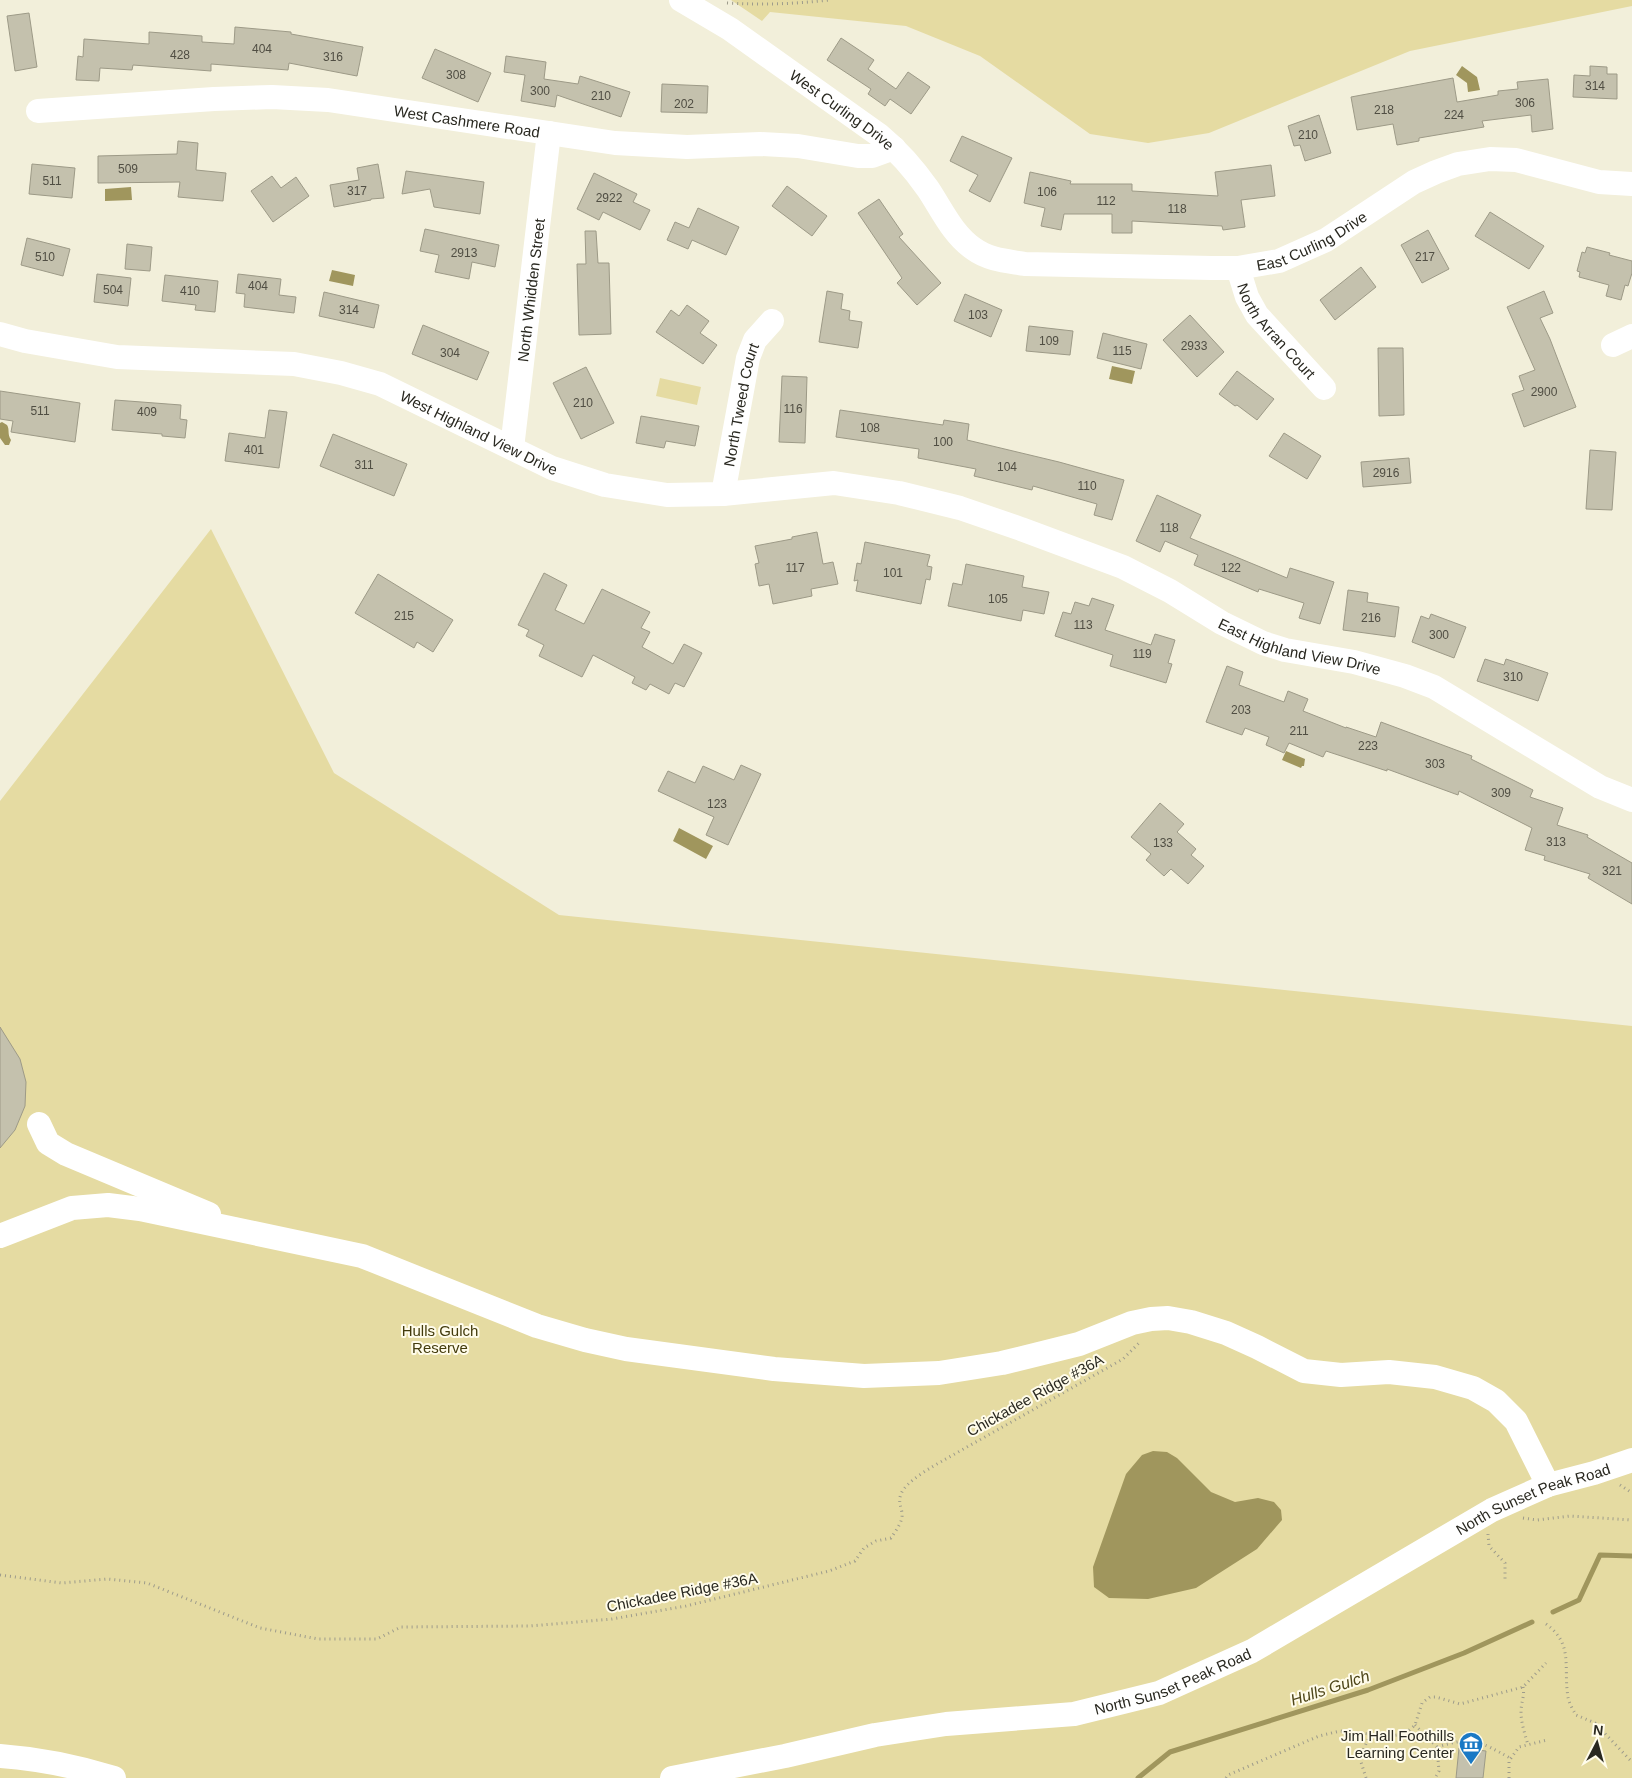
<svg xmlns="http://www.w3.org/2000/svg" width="1632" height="1778" viewBox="0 0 1632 1778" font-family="Arial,sans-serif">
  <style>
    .green { fill: #e5dba2 }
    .water { fill: #a0965d }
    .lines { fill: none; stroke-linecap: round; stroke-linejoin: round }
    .stream { stroke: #a0965d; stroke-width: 5 }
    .building { fill: #c4c1ad; stroke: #9d9a87 }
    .path { stroke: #9d9b8b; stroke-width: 3; stroke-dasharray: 1 4; stroke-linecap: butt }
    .minor { stroke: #fff; stroke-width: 24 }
    .labels { text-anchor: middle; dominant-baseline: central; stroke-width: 4; stroke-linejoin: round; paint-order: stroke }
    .number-label { font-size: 12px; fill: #504e43 }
    .street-label { font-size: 15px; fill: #292820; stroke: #fffceb }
    .park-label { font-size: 15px; fill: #433b0c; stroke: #fffceb }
    .poi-label { font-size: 15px; fill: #292820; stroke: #fffceb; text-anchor: end }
    .water-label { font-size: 16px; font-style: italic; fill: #4e4619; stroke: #fffceb }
  </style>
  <rect width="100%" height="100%" fill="#f2efda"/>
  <path class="green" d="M731 0H1632V6L1410 51 1209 133 1148 143 1090 134 980 56 906 26 770 12 762 21Z
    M660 378 701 387 697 405 656 396Z
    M211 529 334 773 559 915 1632 1026V1778H0V801Z"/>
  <path class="water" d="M1462 66 1477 77 1480 90 1468 92 1467 83 1456 75Z
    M131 187 132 200 105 201V189Z
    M332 270 355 275 353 286 329 281Z
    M1112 366 1135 371 1132 384 1109 379Z
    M2 422 7 425C10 430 7 434 11 440L9 445H5L0 438V423Z
    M1286 751 1305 759 1304 766H1302L1301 768 1282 760Z
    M679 828 713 846 706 859 673 841Z
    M1153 1451 1167 1452 1177 1458 1211 1492 1235 1502 1258 1498 1274 1502 1281 1510 1282 1520 1257 1549 1196 1588 1148 1599 1109 1598 1094 1587 1093 1567 1126 1474 1142 1455Z"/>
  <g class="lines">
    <path class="stream" d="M1553 1612 1579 1600 1600 1555 1632 1556
      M1138 1778 1170 1752 1368 1690 1464 1653 1532 1622"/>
  </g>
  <path class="building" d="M29 13 37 67 15 71 7 16Z
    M235 27 291 32V34L363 47 357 76 289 63 288 70 211 64V71L133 65 132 70 100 68 99 81 76 80 78 56 83 57 84 39 149 44V32L202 36V42L234 44Z
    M841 38 874 60 868 69 896 89 908 72 930 87 911 114 890 99 885 106 868 94 871 89 827 60Z
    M435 49 491 73 478 102 422 78Z
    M506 56 546 62 544 79 578 84 580 76 630 92 621 117 557 95 555 107 521 101 525 75 504 72Z
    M1590 66 1607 67V74H1617V99L1573 97 1574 75 1590 76Z
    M1453 78 1457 102 1498 95V91L1518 89 1517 82 1548 79 1553 129 1532 132 1531 115 1482 121 1484 127 1419 138V141L1397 145 1393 124 1357 130 1351 97Z
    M662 84 708 86 707 113 661 112Z
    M1319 115 1331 153 1305 161 1300 145 1294 146 1288 126Z
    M962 136 1012 158 990 202 969 191 978 175 950 161Z
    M178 141 198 143 196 170 226 173 223 201 178 197 180 182 98 183V156L177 154Z
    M32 164 75 168 72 198 29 194Z
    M378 164 384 198 371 199V200L334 207 330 185 359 180 357 168Z
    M1271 165 1275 196 1241 200 1245 227 1223 230 1222 226 1132 221V233H1112V214H1064L1061 230 1041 226 1045 208 1024 203 1030 172 1071 181 1070 184H1132V191L1218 196 1215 172Z
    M406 171 484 182 480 214 434 207 430 189 402 194Z
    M594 173 637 194 633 202 650 210 640 230 603 212 599 220 577 209Z
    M272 176 281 188 296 177 309 196 273 222 251 191Z
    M787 186 827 216 812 236 772 206Z
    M879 199 903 234 899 237 941 283 917 305 897 283 902 278 858 213Z
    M698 208 739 227 726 255 692 240 688 249 667 240 675 222 689 228Z
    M1490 212 1544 246 1529 269 1475 236Z
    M425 229 499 245 495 267 472 262 469 279 435 272 439 255 420 251Z
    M1428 230 1449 269 1422 283 1401 245Z
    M585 231H596L598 263H609L611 334 579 335 577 264H586Z
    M27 238 70 249 63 276 21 265Z
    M127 244 152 247 150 271 125 269Z
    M1587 247 1610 253 1609 255 1632 261V273L1628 286 1625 285 1621 300 1606 296 1609 285 1579 277 1580 272 1577 271 1582 252 1585 253Z
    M1361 267 1376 287 1335 320 1320 300Z
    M97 274 131 278 128 306 94 302Z
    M238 274 281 279 279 295 296 297 294 313 244 307 245 294 236 293Z
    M165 275 218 281 215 312 195 310 196 305 162 301Z
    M827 291 843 294 841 309 850 311 849 320 862 322 858 348 819 342Z
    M1544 291 1553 313 1540 318 1550 339 1576 407 1524 427 1512 394 1524 390 1519 376 1535 370 1507 307Z
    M324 292 379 305 374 328 319 316Z
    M965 294 1002 310 991 337 954 321Z
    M687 305 709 321 700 333 717 345 703 364 656 332 671 310 679 316Z
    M1190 315 1224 352 1197 377 1163 340Z
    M423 325 489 352 477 380 412 354Z
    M1029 326 1073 331 1070 355 1026 351Z
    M1103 333 1147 344 1141 369 1097 358Z
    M1378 348H1403L1404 415 1379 416Z
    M586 367 614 423 581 439 553 383Z
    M1237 371 1274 399 1257 420 1237 405 1235 406 1219 394Z
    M782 376 807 377 805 443 779 442Z
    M0 391 80 403 75 442 11 432 13 421 0 419Z
    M115 400 181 405 180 419 187 420 185 438 162 436V434L112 430Z
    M269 410 287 412 279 468 225 461 229 433 265 438Z
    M840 410 943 425 944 420 969 424 967 440 1059 462 1124 480 1112 520 1094 515 1097 504 1033 486 1032 490 974 476 976 469 918 458 919 449 836 437Z
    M641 416 699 426 695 446 666 441 664 448 636 443Z
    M1284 433 1321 456 1307 479 1269 456Z
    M333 434 407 464 394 496 320 466Z
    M1590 450 1616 452 1612 510 1586 509Z
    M1409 458 1411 483 1363 487 1361 462Z
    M1157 495 1201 515 1190 538 1287 578 1290 568 1334 582 1320 624 1299 618 1304 603 1259 589 1258 592 1194 565 1198 555 1165 541 1160 552 1136 541Z
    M817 532 823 564 833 562 838 584 811 589 812 596 773 604 769 584 759 586 755 564 759 563 755 546 792 539V537Z
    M865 542 930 555 927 566 932 567 930 580 926 579 921 604 856 591 858 580 854 581 857 563 861 564Z
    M966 564 1024 576 1022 587 1049 592 1044 614 1023 610 1021 621 948 606 953 583 962 585Z
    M544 573 567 585 555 610 584 624 602 589 650 612 641 628 650 632 642 647 673 664 684 644 702 653 684 687 675 683 669 694 650 684 646 690 632 683 635 677 593 655 582 677 539 656 544 645 526 636 529 630 518 625Z
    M378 574 453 620 433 652 417 642 414 648 355 613Z
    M1348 590 1368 593 1367 602 1399 607 1395 637 1343 630Z
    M1092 598 1114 605 1105 630 1151 645 1155 634 1175 640 1168 663 1172 664 1166 683 1110 666 1113 655 1055 636 1063 612 1071 614 1075 602 1089 606Z
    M1431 614 1466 627 1454 658 1412 642 1421 616 1429 619Z
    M1485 659 1504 665 1506 659 1548 673 1538 701 1477 681Z
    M1227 666 1243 672 1239 685 1284 702 1288 691 1308 699 1303 711 1346 728V727L1376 737 1381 722 1472 756 1471 759 1533 790 1530 797 1563 808 1557 825 1588 835 1587 837 1632 863V904L1588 878 1590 874 1544 860 1545 856 1525 850 1532 828 1459 791 1458 795 1387 769V771L1326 751 1323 757 1289 743 1284 753 1266 745 1269 737 1245 728 1242 735 1206 722Z
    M741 765 761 774 728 845 706 835 714 817 658 791 668 771 695 783 703 766 734 780Z
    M1160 803 1184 824 1177 832 1196 849 1191 855 1204 866 1188 884 1171 869 1164 876 1146 860 1151 854 1131 837Z
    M0 1027 20 1059 26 1082 25 1106 15 1130 0 1148Z
    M1459 1748 1486 1751 1483 1778H1456Z"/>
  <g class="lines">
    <path class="path" d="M727 3C763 5 794 4 829 0
      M1620 1485 1632 1493
      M1523 1518 1537 1520 1570 1516 1632 1520
      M1488 1534 1489 1546 1505 1563V1581
      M0 1575 62 1583 107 1579 147 1583 260 1628 318 1639H377L401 1627 530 1626 612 1619 686 1606 829 1571 855 1561 864 1548 876 1541 891 1538C896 1530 903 1522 902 1513 901 1506 898 1501 901 1494 906 1481 932 1467 944 1460L1123 1359 1139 1343
      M1546 1624C1574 1644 1563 1667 1568 1697 1569 1703 1573 1710 1576 1715L1595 1723 1632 1762
      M1523 1687C1525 1695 1521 1703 1521 1712 1521 1723 1525 1734 1528 1745
      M1415 1725 1437 1747 1439 1771 1435 1778
      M1437 1747C1473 1736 1479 1741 1510 1758
      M1226 1778 1228 1775 1319 1736 1340 1731 1389 1736 1405 1734 1415 1725 1422 1703 1430 1697H1436L1460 1704 1523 1687 1546 1663
      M1366 1778 1361 1762V1755L1370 1735
      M1509 1778V1761L1519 1747 1547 1740"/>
    <g class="minor">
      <path id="s1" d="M681 0 730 29 879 135C897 150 914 169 928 189 942 210 953 235 974 249 989 260 1008 261 1025 264L1212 268H1238L1279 261 1326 240 1414 182 1436 172 1458 164 1490 159 1516 160 1599 182 1632 184"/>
      <path id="s2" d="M38 111 214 99 272 97 328 100 615 143 687 147 760 144 798 146 858 156H872L894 148"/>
      <path id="s3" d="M1238 268 1247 297 1257 315 1324 388"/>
      <path id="s4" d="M0 334 25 341 117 357 294 364 341 373 380 384 552 468 605 485 667 495 723 494 834 483 899 493 960 508 1021 529 1123 567 1170 591 1222 623 1263 643 1285 650 1354 662 1405 676 1434 687 1600 787 1632 800"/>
      <path d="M1613 345 1632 336"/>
      <path id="s5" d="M512 448 549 133"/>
      <path id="s6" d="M723 494 748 358 755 340 772 321"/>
      <path d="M39 1124 48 1143 66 1154 209 1214"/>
      <path d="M0 1236 72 1208 108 1205 140 1209 362 1256 537 1326 585 1340 626 1349 774 1369 864 1376 939 1373 1002 1363 1079 1344 1132 1323 1151 1319 1168 1318 1191 1322 1226 1333 1257 1347 1304 1371 1341 1375 1389 1372 1435 1377 1473 1388 1496 1401 1516 1421 1548 1485"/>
      <path d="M0 1756C41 1759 75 1766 114 1778"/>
      <path id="s7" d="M672 1778 785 1756 875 1735 946 1724 1074 1714 1159 1693 1252 1651 1492 1510 1548 1485 1594 1473 1632 1460"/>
    </g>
  </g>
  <defs>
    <symbol id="museum-pin" viewBox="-11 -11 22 30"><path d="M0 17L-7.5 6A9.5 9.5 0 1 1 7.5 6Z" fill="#1a79c5" stroke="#fffceb"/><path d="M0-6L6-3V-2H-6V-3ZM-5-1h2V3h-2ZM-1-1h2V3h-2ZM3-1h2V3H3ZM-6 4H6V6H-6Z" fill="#fff"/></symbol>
  </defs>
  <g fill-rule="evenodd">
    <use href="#museum-pin" x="1457" y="1730" width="28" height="38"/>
  </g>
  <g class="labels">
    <g class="number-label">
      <text x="262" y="49">404</text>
      <text x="180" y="55">428</text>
      <text x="333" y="57">316</text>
      <text x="456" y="75">308</text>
      <text x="1595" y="86">314</text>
      <text x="540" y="91">300</text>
      <text x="601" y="96">210</text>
      <text x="1525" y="103">306</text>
      <text x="684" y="104">202</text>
      <text x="1384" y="110">218</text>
      <text x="1454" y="115">224</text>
      <text x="1308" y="135">210</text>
      <text x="128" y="169">509</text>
      <text x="52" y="181">511</text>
      <text x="357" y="191">317</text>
      <text x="1047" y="192">106</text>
      <text x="609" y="198">2922</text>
      <text x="1106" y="201">112</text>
      <text x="1177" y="209">118</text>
      <text x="464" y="253">2913</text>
      <text x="45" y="257">510</text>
      <text x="1425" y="257">217</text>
      <text x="258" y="286">404</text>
      <text x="113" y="290">504</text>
      <text x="190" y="291">410</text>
      <text x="349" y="310">314</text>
      <text x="978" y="315">103</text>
      <text x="1049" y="341">109</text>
      <text x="1194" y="346">2933</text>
      <text x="1122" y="351">115</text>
      <text x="450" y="353">304</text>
      <text x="1544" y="392">2900</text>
      <text x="583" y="403">210</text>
      <text x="793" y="409">116</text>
      <text x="40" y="411">511</text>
      <text x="147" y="412">409</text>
      <text x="870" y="428">108</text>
      <text x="943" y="442">100</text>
      <text x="254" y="450">401</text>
      <text x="364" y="465">311</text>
      <text x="1007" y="467">104</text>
      <text x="1386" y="473">2916</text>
      <text x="1087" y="486">110</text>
      <text x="1169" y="528">118</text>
      <text x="795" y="568">117</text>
      <text x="1231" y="568">122</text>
      <text x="893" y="573">101</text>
      <text x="998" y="599">105</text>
      <text x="404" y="616">215</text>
      <text x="1371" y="618">216</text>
      <text x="1083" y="625">113</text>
      <text x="1439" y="635">300</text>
      <text x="1142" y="654">119</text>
      <text x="1513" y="677">310</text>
      <text x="1241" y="710">203</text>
      <text x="1299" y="731">211</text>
      <text x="1368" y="746">223</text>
      <text x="1435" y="764">303</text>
      <text x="1501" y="793">309</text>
      <text x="717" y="804">123</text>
      <text x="1556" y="842">313</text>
      <text x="1163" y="843">133</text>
      <text x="1612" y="871">321</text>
    </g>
    <g class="street-label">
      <text stroke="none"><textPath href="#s1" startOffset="195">West Curling Drive</textPath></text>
      <text stroke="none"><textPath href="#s2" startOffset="431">West Cashmere Road</textPath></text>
      <text stroke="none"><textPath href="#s1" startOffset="735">East Curling Drive</textPath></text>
      <text stroke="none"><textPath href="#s5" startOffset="159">North Whidden Street</textPath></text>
      <text stroke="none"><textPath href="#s3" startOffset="75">North Arran Court</textPath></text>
      <text stroke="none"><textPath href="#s6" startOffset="91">North Tweed Court</textPath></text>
      <text stroke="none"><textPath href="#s4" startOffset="495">West Highland View Drive</textPath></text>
      <text stroke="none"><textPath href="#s4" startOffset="1360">East Highland View Drive</textPath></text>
      <text transform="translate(1035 1395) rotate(-29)">Chickadee Ridge #36A</text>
      <text stroke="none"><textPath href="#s7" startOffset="918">North Sunset Peak Road</textPath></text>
      <text transform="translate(682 1592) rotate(-11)">Chickadee Ridge #36A</text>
      <text stroke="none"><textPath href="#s7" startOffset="512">North Sunset Peak Road</textPath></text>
    </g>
    <g class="park-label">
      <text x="440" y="1330">Hulls Gulch<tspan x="440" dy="17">Reserve</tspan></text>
    </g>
    <g class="poi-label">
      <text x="1454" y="1735">Jim Hall Foothills<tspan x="1454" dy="17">Learning Center</tspan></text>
    </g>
    <g class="water-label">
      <text transform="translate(1330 1688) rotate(-18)">Hulls Gulch</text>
    </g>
  </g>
  <g transform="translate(1597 1743) rotate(6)" stroke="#fffceb" stroke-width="4" paint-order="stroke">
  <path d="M0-4L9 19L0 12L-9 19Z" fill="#292820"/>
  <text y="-8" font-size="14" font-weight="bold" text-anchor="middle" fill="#292820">N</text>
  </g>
</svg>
